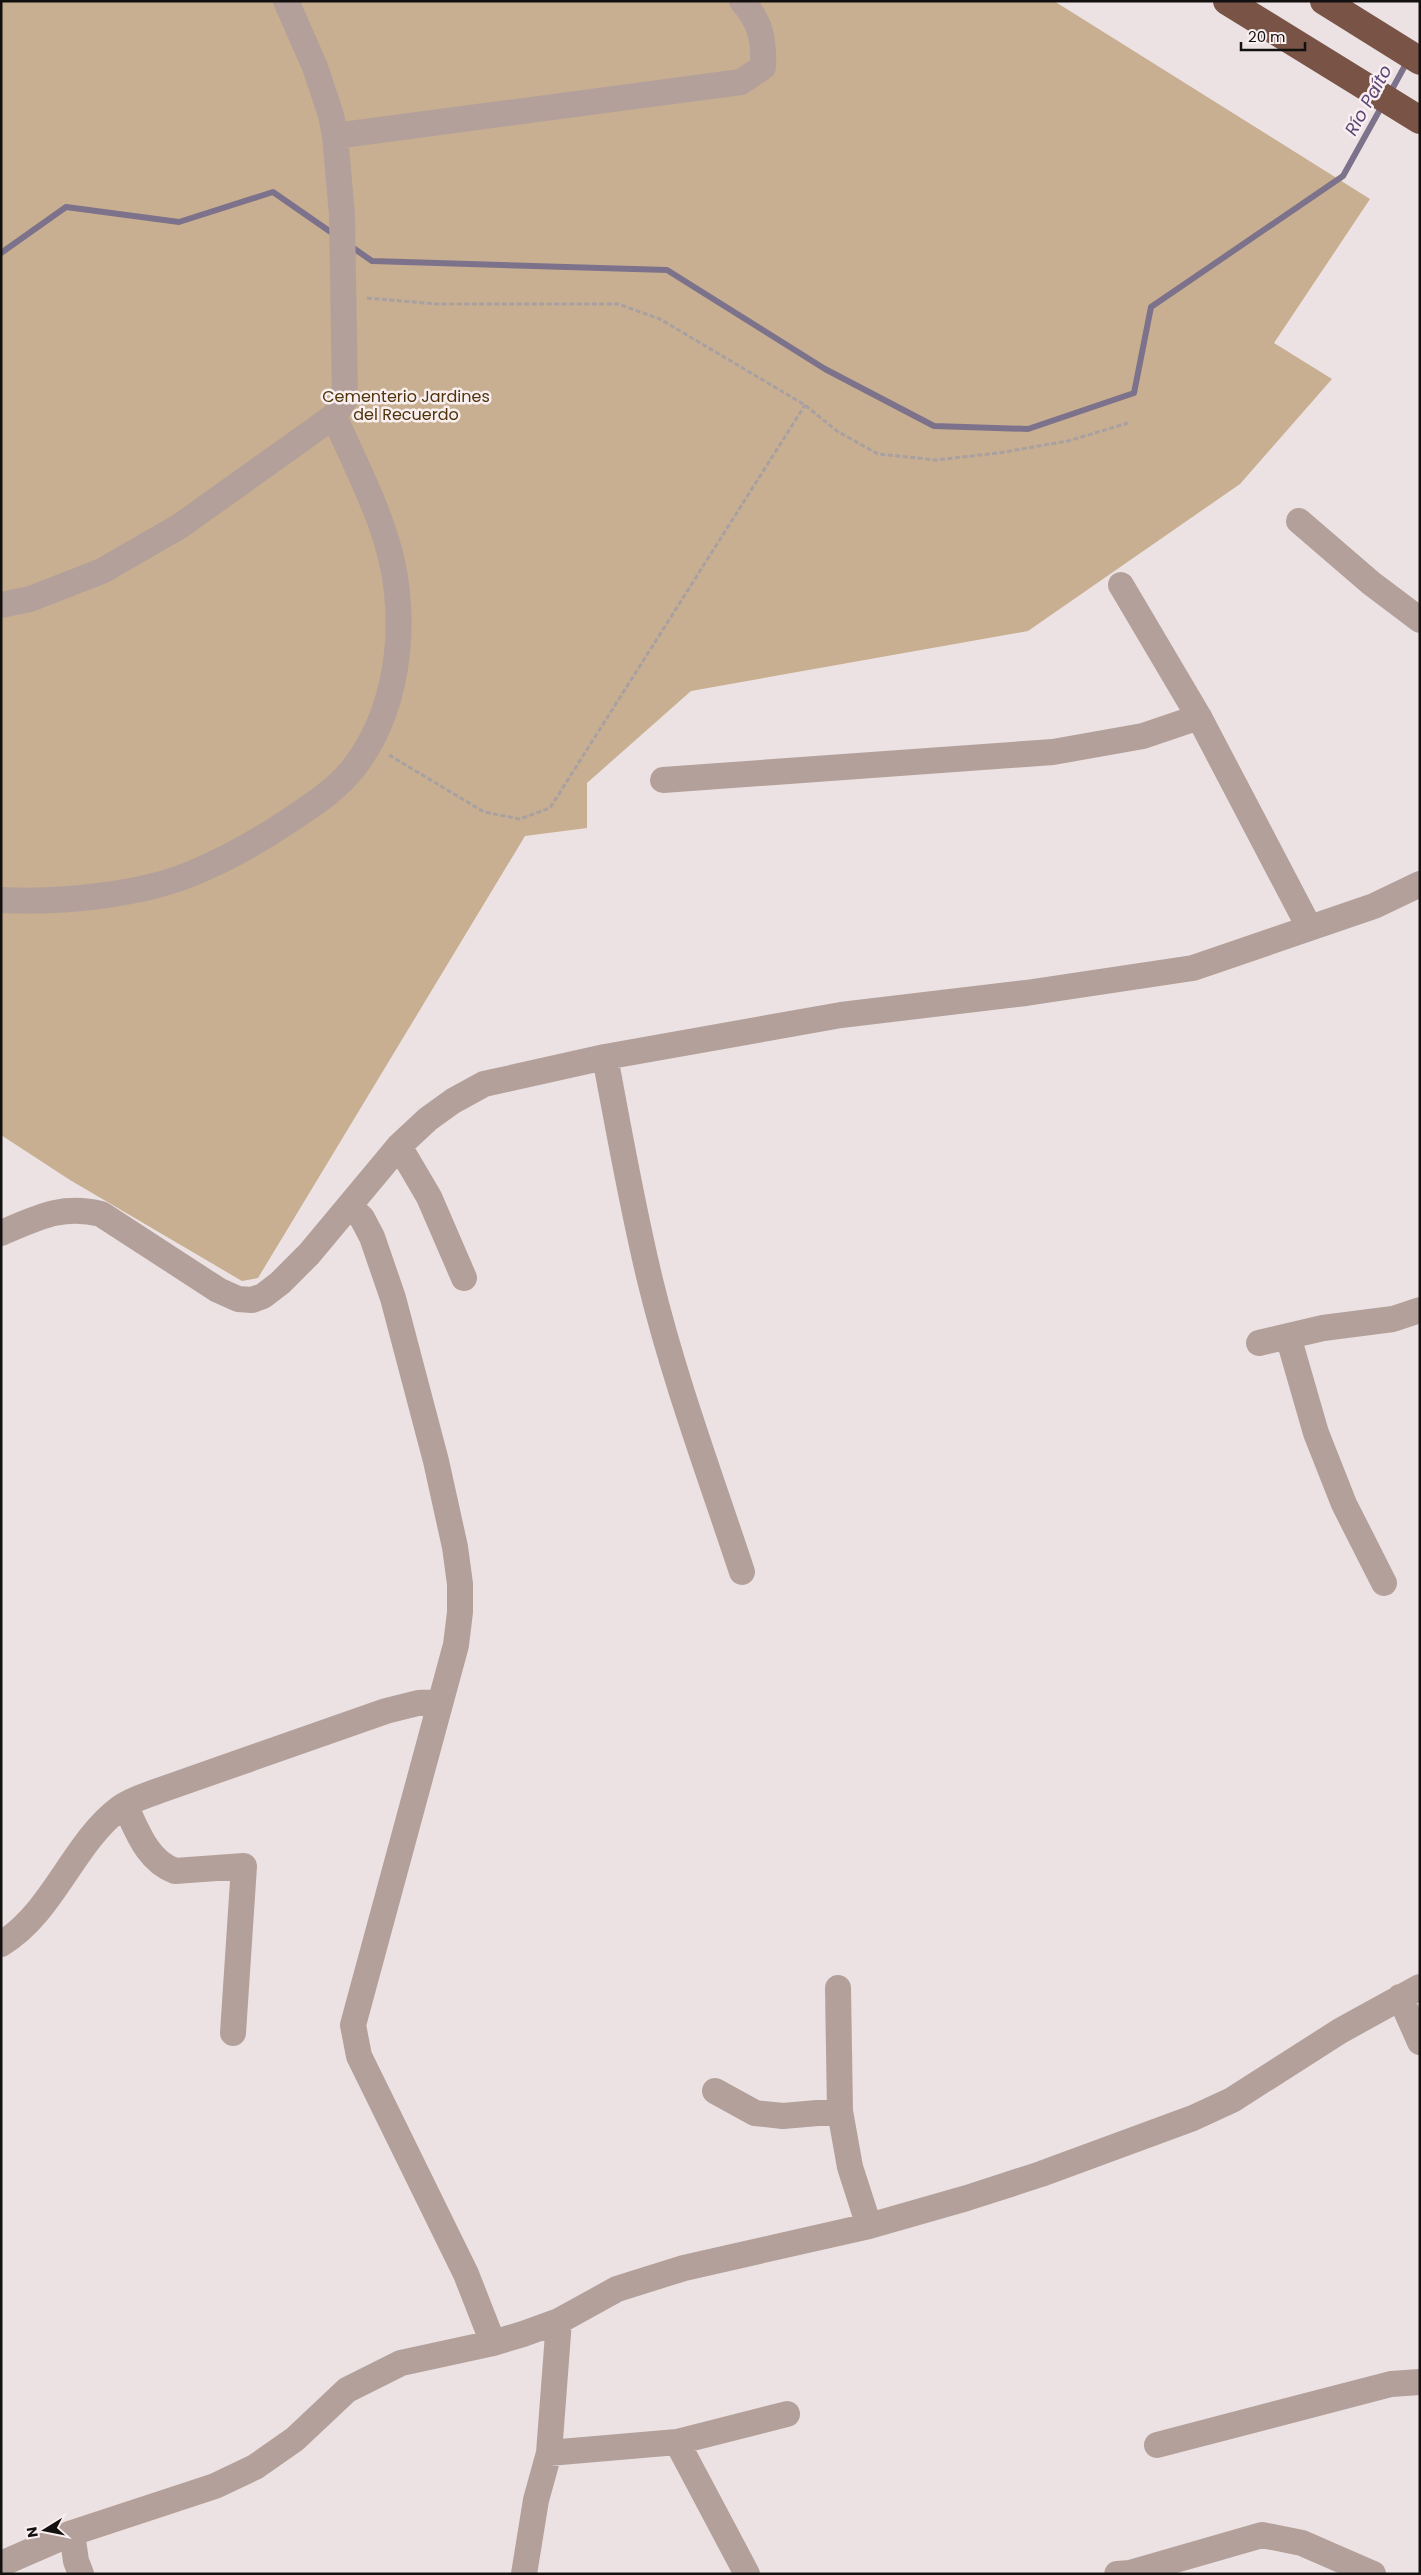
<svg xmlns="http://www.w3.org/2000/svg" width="1421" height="2575" viewBox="0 0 1421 2575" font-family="Poppins,sans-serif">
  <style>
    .green { fill: #c8af91 }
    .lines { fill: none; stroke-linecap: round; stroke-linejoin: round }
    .stream { stroke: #7d728b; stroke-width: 6 }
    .path { stroke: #a8a0a1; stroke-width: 3; stroke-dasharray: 5 2.5; stroke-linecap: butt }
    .minor { stroke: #b3a09a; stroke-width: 26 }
    .highway { stroke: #785346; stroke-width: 28 }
    .labels { text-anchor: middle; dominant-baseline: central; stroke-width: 5; stroke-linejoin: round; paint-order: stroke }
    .park-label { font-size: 16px; fill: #4f340b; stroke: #f9eff0 }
    .water-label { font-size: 18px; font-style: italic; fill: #5c4577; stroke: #f9eff0 }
  </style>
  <rect width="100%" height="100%" fill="#ece2e3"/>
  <path class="green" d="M1 1H1054L1370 199 1274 343 1332 379 1240 484 1028 631 691 691 587 783V828L525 836 258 1278 242 1281 70 1180 1 1135Z"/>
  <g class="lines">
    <path class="stream" d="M1390 93 1408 60
      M349 245 372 261 667 270 825 369 934 426 1028 429 1134 393 1151 307 1343 176 1383 104
      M1 253 66 207 179 222 273 192 335 235"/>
    <path class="path" d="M367 298 437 304H618L660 319 805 405 837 431 878 454 936 460 998 453 1068 441 1128 423
      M389 755 484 812 520 819 550 808 805 405"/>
    <path class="minor" d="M335 136 741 82 763 67C764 40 761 22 742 1
      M1299 521 1371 583 1420 620
      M1121 585 1199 717 1309 927
      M1 605 30 599 102 571 180 526 334 416 345 399 342 215 335 136 331 115 315 67 286 1
      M663 780 1053 752 1143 736 1199 717
      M1 900C61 903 146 895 200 870 230 857 260 840 287 822 311 806 337 790 355 766 392 717 403 652 397 592 391 530 359 473 334 416
      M605 1057C619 1131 632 1206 650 1280 674 1379 710 1475 742 1572
      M399 1146 429 1197 464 1278
      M349 1206 362 1218 372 1237 393 1298 436 1461 455 1547 460 1584V1612L456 1645 353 2025 359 2056 466 2274 493 2343
      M1 1233C37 1218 62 1204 101 1214L218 1290 238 1299 252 1300 263 1296 280 1283 309 1254 399 1146 428 1119 453 1101 484 1084 605 1057 841 1015 1026 993 1193 968 1374 906 1420 884
      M1288 1336 1316 1433 1344 1504 1384 1583
      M1259 1343 1323 1328 1393 1319 1420 1310
      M125 1805C137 1830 147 1861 175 1871L244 1866 233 2033
      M1 1944C53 1913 73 1843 120 1808 131 1800 145 1796 158 1791L386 1711 418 1703 439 1702
      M838 1988 840 2111 850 2167 869 2226
      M1400 1997 1420 2042
      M715 2091 755 2113 783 2116 840 2111
      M677 2442 747 2574
      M1157 2445 1391 2384 1420 2382
      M549 2453 677 2442 787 2414
      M72 2533 76 2561 81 2574
      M1 2564 72 2533 215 2486 255 2467 295 2439 347 2390 401 2363 493 2343 523 2334 559 2321 617 2289 684 2268 869 2226 967 2198 1041 2174 1193 2118 1232 2100 1340 2031 1420 1987
      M524 2574 536 2500 549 2453 559 2321
      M1117 2574 1130 2573 1262 2535 1302 2543 1373 2574"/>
    <path class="highway" d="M1227 1 1420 120
      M1324 1 1420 61"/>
  </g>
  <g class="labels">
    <g class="park-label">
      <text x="406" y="396">Cementerio Jardines<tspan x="406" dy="18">del Recuerdo</tspan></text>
    </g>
    <g class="water-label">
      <text transform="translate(1368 100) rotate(-61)">Río Paíto</text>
    </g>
  </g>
  <rect width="1421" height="2575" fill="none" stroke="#131010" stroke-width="5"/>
  <g transform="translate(45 2530) rotate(260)" stroke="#f9eff0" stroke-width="4" paint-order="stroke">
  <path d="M0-4L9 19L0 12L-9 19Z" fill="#131010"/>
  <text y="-8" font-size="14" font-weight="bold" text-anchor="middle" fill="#131010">N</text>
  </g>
  <path d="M1241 42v8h64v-8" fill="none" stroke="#131010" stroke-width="2.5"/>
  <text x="1248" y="42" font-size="15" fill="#131010" stroke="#f9eff0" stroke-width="4" paint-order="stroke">20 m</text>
</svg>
